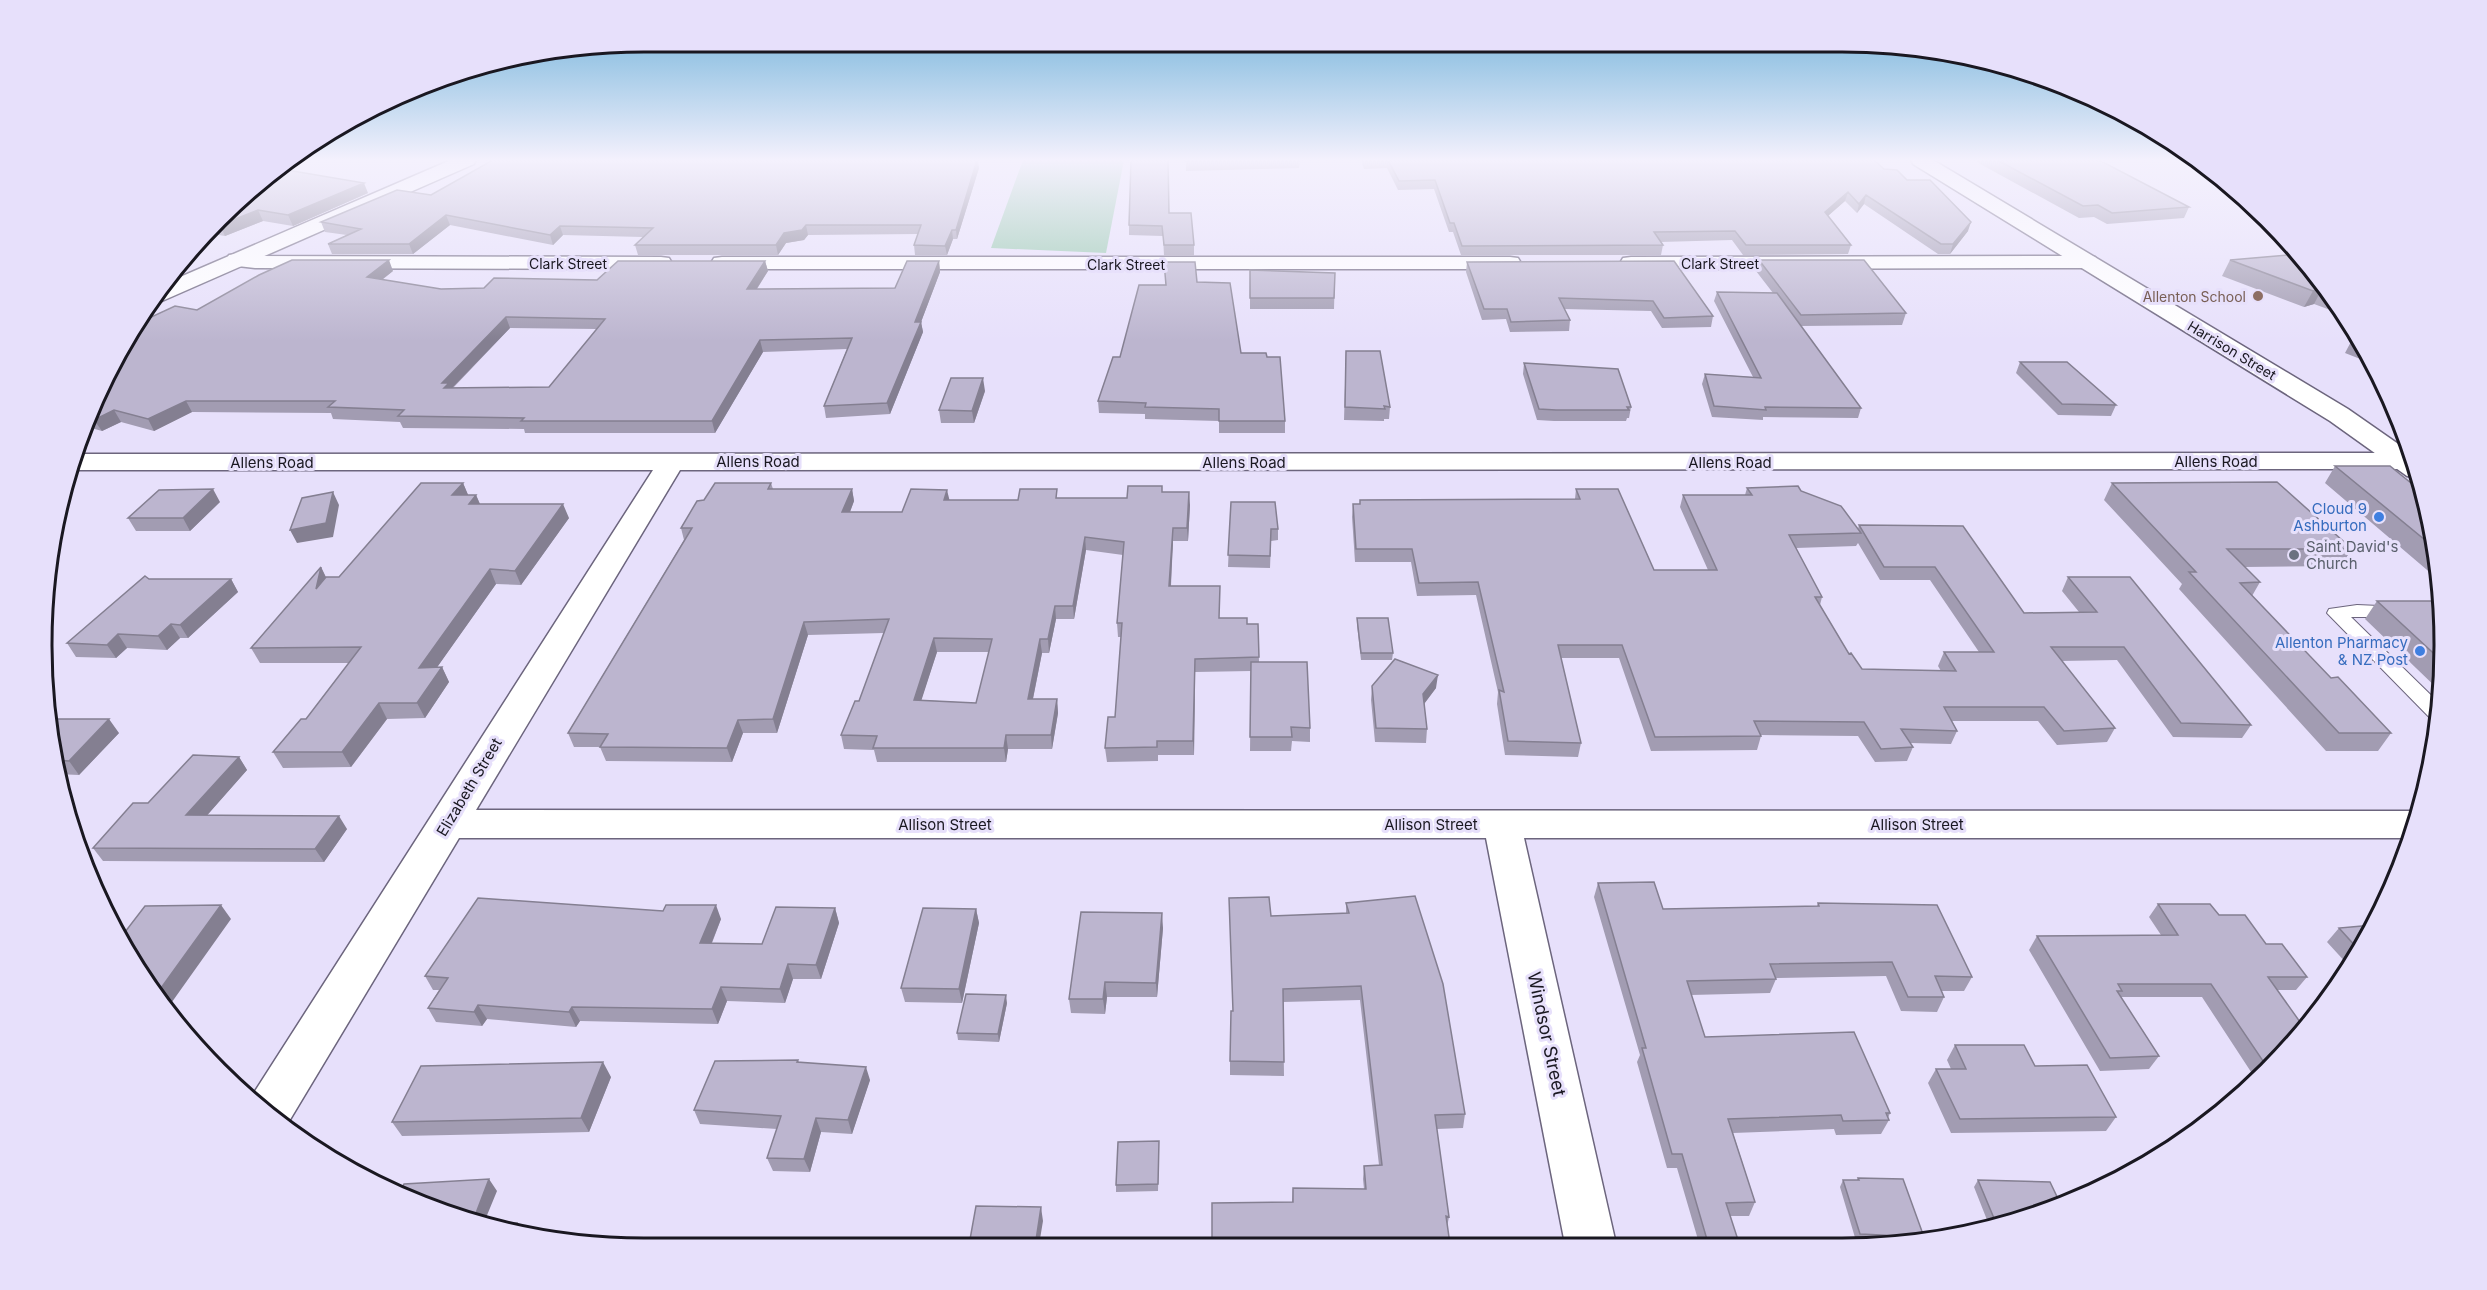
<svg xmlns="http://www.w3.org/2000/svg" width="2487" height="1290" viewBox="0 0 2487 1290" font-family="Inter,sans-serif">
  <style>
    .green { fill: #95c8ad }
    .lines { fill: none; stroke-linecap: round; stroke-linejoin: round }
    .service-casing { stroke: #6c657d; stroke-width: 2 }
    .minor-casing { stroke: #6c657d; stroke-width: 3 }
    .tertiary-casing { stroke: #6c657d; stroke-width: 3 }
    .primary-casing { stroke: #6c657d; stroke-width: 3 }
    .service { fill: #fff; fill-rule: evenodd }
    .minor { fill: #fff; fill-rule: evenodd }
    .tertiary { fill: #fff; fill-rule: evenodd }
    .primary { fill: #fff; fill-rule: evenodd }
    .wall { fill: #a29cb2; fill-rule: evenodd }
    .shaded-wall { fill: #847f91 }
    .building { fill: #bcb5cf; stroke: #847f91; stroke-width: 1.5; fill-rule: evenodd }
    .education-dot { fill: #8d6e63; stroke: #e7e0fb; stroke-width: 2 }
    .shop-dot { fill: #3f7fe0; stroke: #e7e0fb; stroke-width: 2 }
    .worship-dot { fill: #6b7280; stroke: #e7e0fb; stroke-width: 2 }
    .labels { text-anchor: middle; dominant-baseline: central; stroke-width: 6; stroke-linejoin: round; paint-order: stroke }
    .far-street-label { font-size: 14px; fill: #1a1821; stroke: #e7e0fb }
    .far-education-label { font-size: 14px; fill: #785e54; stroke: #e7e0fb; text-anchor: end }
    .street-label { font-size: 15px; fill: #1a1821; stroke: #e7e0fb }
    .shop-label { font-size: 15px; fill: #366cbe; stroke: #e7e0fb; text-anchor: end }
    .worship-label { font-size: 15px; fill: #5b616d; stroke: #e7e0fb; text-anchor: start }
    .near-street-label { font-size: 18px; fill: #1a1821; stroke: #e7e0fb }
    .rim { fill: none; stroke: #1a1821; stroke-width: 3 }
  </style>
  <rect width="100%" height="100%" fill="#e7e0fb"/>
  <path class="green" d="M1023 160H1124L1106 253 991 248Z"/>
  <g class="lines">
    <defs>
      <path id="service" d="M2357 605 2402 607 2404 611 2402 615 2395 617H2351L2440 704 2438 722 2432 720 2327 613 2329 609Z"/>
      <path id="minor" d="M237 254 255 256 661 257 669 258 672 263 669 268 661 269 255 268 229 265 226 260 229 255Z
        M2087 256 2095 257 2098 262 2095 267 2087 268 1631 269 1623 268 1620 263 1623 258 1631 257Z
        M722 257H1510L1518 258 1521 263 1518 268 1510 269H722L714 268 711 263 714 258Z
        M2413 453 2417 469H2415L680 470 476 810 2421 811 2411 838H1524L1616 1244H1565L1486 838H459L285 1128 250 1099 653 470H69L75 454Z"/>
      <path id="tertiary" d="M1911 160H1933L2348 409 2414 455 2419 478 2407 476 2330 421 1913 164Z"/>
      <path id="primary" d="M451 160H476L474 164 162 301 150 302 164 284Z"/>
    </defs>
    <use href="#service" class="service-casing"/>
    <use href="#minor" class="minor-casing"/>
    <use href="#tertiary" class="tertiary-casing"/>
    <use href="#primary" class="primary-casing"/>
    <use href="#service" class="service"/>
    <use href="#minor" class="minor"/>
    <use href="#tertiary" class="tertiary"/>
    <use href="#primary" class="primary"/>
  </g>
  <path class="wall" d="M978 160 979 168 957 239H953L947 255H915L914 245 918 234 808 235 804 240 786 243 778 255H638L635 245 643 237 563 235 553 245 450 225 413 254H332L328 244 347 235 325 232 321 222 431 195Z
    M1186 160H1300L1299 168 1186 171Z
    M1361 160H1874L1884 169 1907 180 1968 231 1950 254H1938L1864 204 1857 213 1845 201 1828 216 1851 245 1848 254 1743 255 1732 240 1660 242 1663 245 1661 255H1461L1453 232H1449L1434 189 1398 190 1387 168 1364 169Z
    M1973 160H2099L2189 207 2184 218 2107 224 2094 217 2079 218Z
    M265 179 368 193 293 226 263 221 225 236 207 233Z
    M1169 213 1194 245V256H1164L1163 236 1129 235V225Z
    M2300 254 2344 315 2314 304 2304 307 2222 276 2230 260Z
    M1759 260 1906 313 1902 325 1801 326 1861 408 1858 418 1763 417V420L1712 417 1702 384 1705 374 1753 377 1714 301 1717 292 1773 293 1756 271Z
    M765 261 768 271 757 289 895 288 939 261 940 272 921 322 923 332 890 414 826 418 824 406 847 349 763 352 715 433H525L524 429 403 428 400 422 333 419 331 413 192 412 154 431 121 422 102 431 84 426 88 414 197 310 393 271 382 280 441 289 484 288 597 280ZM510 328 597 329 549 387 453 388Z
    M1674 261 1713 316 1711 327 1662 328 1651 311 1564 309 1570 320 1569 331 1510 332 1506 319 1482 320 1466 272 1467 262Z
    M1250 270 1335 273 1334 309H1250Z
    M1197 282 1241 353 1267 357 1285 421V433H1219V421L1145 419V414L1099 413 1098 401 1120 357 1165 285Z
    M2358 334 2364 344 2373 364 2345 353 2354 336Z
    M1346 351 1390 407 1389 419H1384V421L1344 420Z
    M2020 362 2116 405 2111 416 2058 415 2016 373Z
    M1524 363 1631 407 1629 418H1627L1626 421H1554L1537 420 1523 374Z
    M985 391 974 423H941L939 410Z
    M2335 466 2422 492 2440 567V581L2325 483Z
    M463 483 468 495H476L480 504 569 518 521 585 496 584 437 667H442L449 682 425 718 387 719 351 767 283 768 273 752 306 719 349 663H260L251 648 321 567 326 577H339Z
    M771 483 773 489H852L854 501 850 512H902L949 500H1018L1058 498H1127L1162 492 1190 505 1188 541H1173L1171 586 1220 618 1247 624H1258L1259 662 1310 728V742L1292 741 1291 751H1250L1251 671 1195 672 1194 755H1158V761L1107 762 1105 748 1115 717 1121 637H1118L1117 623 1123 555 1086 550 1074 619H1056L1049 653H1042L1033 699H1057L1058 713 1052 749H1008L1006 762H877L874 750 844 749 841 735 859 701 884 633 808 635 777 733H743L732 762 606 761 600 747H574L568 733 684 540 681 528 704 500ZM937 652H989L976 703 921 700Z
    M2112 483 2352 549 2341 566 2244 567 2260 582 2252 596 2331 678 2391 733 2378 751H2326L2179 589 2182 584 2104 500Z
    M1747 488 1801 491 1858 529 1859 525 2024 613 2079 612 2062 591 2068 577 2251 725 2242 738 2173 737 2117 660 2061 661 2115 728 2107 742 2057 745 2038 721H1952L1957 731 1951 744 1910 743 1913 747 1907 761 1875 762 1858 736 1761 735V736L1757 750 1651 751 1619 658H1561L1581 743 1578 757 1505 755 1497 704 1498 692 1476 595 1417 596 1411 562H1355L1352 517 1353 504H1360V500L1575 499 1576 489 1654 570H1708L1680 507 1683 495H1745ZM1858 543 1880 580H1930L1979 652H1944L1938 666 1941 671 1862 669 1849 654 1820 605 1822 597 1796 548 1856 546Z
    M220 502 190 531H136L128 518Z
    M1231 502 1278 529V540L1271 541 1270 568 1228 567Z
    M149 579H231L238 592 188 638H180L167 650 127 648 116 658 76 657 67 643Z
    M2377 601H2441L2444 685 2442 693 2365 619Z
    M1357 618 1393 653 1392 660H1361L1357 625Z
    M1372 686 1436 688 1424 704 1427 729 1426 743 1375 742 1371 700Z
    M47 723 119 733 79 775 57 774Z
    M239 757 247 770 207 815 347 829 324 862 103 861 93 848 148 803Z
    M1598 883 1663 909 1817 906 1818 903 1972 977 1964 991H1941L1944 997 1937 1012 1901 1011 1886 976 1775 978 1776 979 1770 993 1691 995 1705 1037 1890 1113 1888 1118 1889 1120 1881 1134 1836 1135 1834 1129 1733 1133 1755 1202 1749 1216H1730L1739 1243H1699L1677 1168H1667L1637 1062 1640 1055 1594 897Z
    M1346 903 1465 1114 1463 1128 1437 1129 1449 1217 1447 1227 1292 1202 1293 1188 1364 1189 1363 1179 1364 1166 1379 1165 1360 1000 1283 1002 1284 1076 1230 1075V1061L1271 916 1346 913Z
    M2158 904 2219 915 2266 944 2307 977 2296 990H2277L2295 1043 2255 1078 2202 997H2121L2159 1056 2149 1069 2100 1071 2029 950 2037 936 2161 935 2149 917Z
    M835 908 839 923 821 979H793L785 1003 727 1001 718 1024 580 1021 576 1027 487 1019 482 1026 436 1022 428 1008 439 990H433L425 976 721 919 712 943 762 944Z
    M976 909 979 923 962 1003 905 1002 901 988Z
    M2374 925 2348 965 2327 942 2339 928Z
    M1163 928 1157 997H1107L1105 1014 1071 1013 1069 999Z
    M1007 1003 999 1042 958 1040 957 1033Z
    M1955 1045 2035 1066 2116 1117 2106 1131 1951 1133 1928 1083 1936 1069H1951L1947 1060Z
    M798 1060 799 1062 870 1080 852 1134 821 1132 810 1172 773 1171 767 1158 777 1129 700 1124 694 1110Z
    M611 1077 589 1132 402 1136 392 1122Z
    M1159 1148 1158 1191 1116 1192V1185Z
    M1858 1178 1924 1237 1921 1243H1892L1856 1241 1840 1187 1843 1180H1857Z
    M1978 1180 2061 1205 1989 1225 1974 1187Z"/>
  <path class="shaded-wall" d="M977 160 979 168 957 239 956 230Z
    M364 183 368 193 293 226 288 215Z
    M1848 192 1845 201 1822 221 1825 212Z
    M1866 195 1864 204 1857 213 1859 204Z
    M258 210 263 221 225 236 220 225Z
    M446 215 450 225 413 254 409 244Z
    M1971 222 1968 231 1950 254 1953 244Z
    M806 225 808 235 804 240 786 243 778 255 776 245 784 233Z
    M560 226 563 235 553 245 550 235Z
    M952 230 953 239 947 255 945 246Z
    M389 260 393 271 371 288 367 277Z
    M765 261 768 271 750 299 747 289Z
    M939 261 940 272 921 322 923 332 890 414 887 403 915 322Z
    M2323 287 2314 304 2304 307 2313 291Z
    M506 317 510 328 451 389 449 399 442 383Z
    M760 340 763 352 715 433 712 421Z
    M983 378 985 391 974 423 972 411Z
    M186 401 192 412 154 431 148 419Z
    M114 410 121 422 102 431 94 420Z
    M463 483 469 497 452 495Z
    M213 489 220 502 190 531 183 518Z
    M852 489 854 501 845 525 842 512Z
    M947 490 950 502 944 500Z
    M333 492 339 505 333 537 297 543 290 530Z
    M1189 492 1190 505 1188 541 1187 528Z
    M476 495 482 509 469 504Z
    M563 504 569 518 521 585 515 571Z
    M1173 528V541L1170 599 1169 586Z
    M1085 537 1086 550 1074 619 1073 606Z
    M321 567 328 582 316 589Z
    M490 569 496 584 426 683 419 668Z
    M231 579 238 592 188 638 180 625Z
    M1055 606 1056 619 1049 653 1048 639Z
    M804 622 808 635 777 733 773 719Z
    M171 624 180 638 167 650 158 636Z
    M118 634 127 648 116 658 107 645Z
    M934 638 937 652 917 714 914 700Z
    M1040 639 1042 653 1030 713 1028 699Z
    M1195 659V672L1194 755 1193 741Z
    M442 667 449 682 425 718 417 703Z
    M1438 675 1436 688 1421 708 1423 694Z
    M1057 699 1058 713 1052 749 1051 735Z
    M379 703 387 719 351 767 342 752Z
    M109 719 119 733 79 775 69 761Z
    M738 720 743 733 732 762 727 748Z
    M1006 735 1008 749 1006 762 1004 748Z
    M239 757 247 770 196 828 186 815Z
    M339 816 347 829 324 862 315 849Z
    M221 905 231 919 167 1009 156 995Z
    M716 905 721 919 706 957 700 943Z
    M835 908 839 923 821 979 816 965Z
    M976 909 979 923 962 1003 959 989Z
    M1162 913 1163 928 1157 997 1156 983Z
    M788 964 793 979 785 1003 780 989Z
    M1105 982 1107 997 1105 1014 1103 999Z
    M721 987 727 1001 718 1024 712 1009Z
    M1006 995 1007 1003 999 1042 998 1034Z
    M478 1005 487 1019 482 1026 474 1012Z
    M572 1007 580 1021 576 1027 569 1012Z
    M603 1062 611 1077 589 1132 581 1118Z
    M866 1067 870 1080 852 1134 848 1120Z
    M816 1118 821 1132 810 1172 804 1159Z
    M489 1179 497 1191 483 1225 473 1221Z
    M1041 1207 1043 1221 1039 1245 1036 1240Z
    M517 1223 524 1233 514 1232Z"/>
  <path class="building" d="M493 160H977L956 230H952L945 246 914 245 921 225H806L802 230 784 233 776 245H635L653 228 560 226 550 235 446 215 409 244H328L361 229 321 222 397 190 431 195Z
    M1131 160H1168L1169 213H1191L1194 245H1164L1162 226 1129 225Z
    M1186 160H1245L1186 161Z
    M1388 160H1874L1884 169 1897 170 1907 180H1930L1971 222 1953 244H1941L1866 195 1859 204 1848 192 1825 212 1851 245H1746L1735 231 1654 232 1663 245 1462 246 1454 223H1450L1435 180 1399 181Z
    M1997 160H2099L2189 207 2112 213 2098 205 2083 206Z
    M287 170 364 183 288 215 258 210 220 225H216L265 179Z
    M2300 254 2324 288 2323 287 2313 291 2230 260Z
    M292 260H389L367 277 441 289 484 288 494 278 597 280 618 261H765L747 289 895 288 907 261H939L915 322H921L887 403 824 406 852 338 760 340 712 421H521L524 418 398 416 404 410 328 407 335 401H186L148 419 114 410 94 420 87 417 136 324 175 306 197 310 259 275ZM506 317 605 319 549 387 444 388 449 383H442Z
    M1759 260H1864L1906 313 1801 315Z
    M1674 261 1713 316 1664 318 1653 301 1559 298 1570 320 1511 322 1507 309H1484L1467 262Z
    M1164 262H1195L1197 282 1230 283 1241 353H1266L1267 357H1280L1285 421H1219V409L1145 407 1146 403 1098 401 1113 357H1120L1139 285H1166Z
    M1250 270 1335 273 1334 298H1250Z
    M1717 292 1777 293 1861 408 1765 407 1766 410 1714 406 1705 374 1761 378Z
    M1346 351H1380L1390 407 1384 406 1385 409 1345 407Z
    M2020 362H2067L2116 405 2062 404Z
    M1524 363 1618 369 1631 407H1627L1629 410H1556L1539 409Z
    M951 378H983L972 411 939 410Z
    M2335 466H2390L2422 492 2436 549Z
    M2277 482 2352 549H2227L2260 582 2240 583 2331 678 2338 677 2391 733H2339L2189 572H2196L2112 483Z
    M421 483H463L452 495H476L469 504H563L515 571 490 569 419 668 442 667 417 703H379L342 752H273L301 719H306L361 647 251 648 321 567 316 589 326 577H339Z
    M715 483H771L768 489H852L842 512H902L911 489 947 490 944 500H1018L1020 489H1057L1056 498H1127L1128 486H1162V492H1189L1187 528H1173L1169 586H1220L1219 618H1247V624H1258L1259 657 1195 659 1193 741H1157V747L1105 748 1108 717H1115L1122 623H1117L1124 542 1085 537 1073 606H1055L1048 639H1040L1028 699H1057L1051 735H1006L1004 748H873L877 736 841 735 855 701H859L889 619 804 622 773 719 738 720 727 748 600 747 608 734 568 733 692 528H681L697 501 704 500ZM934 638 992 639 976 703 914 700Z
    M1798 486 1801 491 1841 506 1861 533 1789 535 1822 597H1815L1849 654 1851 653 1862 669 1956 671 1944 652H1994L1935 567H1884L1859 525 1963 526 2024 613 2097 612 2068 577H2130L2251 725 2181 723 2124 647H2051L2115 728 2064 731 2044 707H1944L1957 731 1901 729 1913 747 1881 749 1864 722 1754 721 1761 736 1655 737 1622 645H1558L1581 743 1508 741 1499 690 1504 692 1478 582 1419 583 1412 549H1356L1353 504H1360V500L1580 499 1576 489H1618L1654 570H1717L1683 495H1752L1747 488Z
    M213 489 183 518H128L159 490Z
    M333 492 326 523 290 530 302 498Z
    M1231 502H1275L1278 529H1271L1270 556 1228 555Z
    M145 576 149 579H231L180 625 171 624 158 636 118 634 107 645 67 643Z
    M2377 601H2441L2443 662Z
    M1357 618H1388L1393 653H1361Z
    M1395 659 1438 675 1423 694 1427 729 1376 728 1372 686Z
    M1251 662H1307L1310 728 1291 727 1292 737H1250Z
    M47 719H109L69 761 54 760Z
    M193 755 239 757 186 815 339 816 315 849 93 848 133 803H148Z
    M1654 882 1663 909 1819 906 1818 903 1937 905 1972 977 1935 976 1944 997H1908L1892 962 1770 964 1776 979 1687 981 1705 1037 1854 1032 1890 1113H1886L1889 1120 1843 1121 1841 1115 1728 1119 1755 1202 1726 1203 1739 1243H1708L1682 1154H1672L1642 1048H1646L1598 883Z
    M1415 896 1443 984 1465 1114 1435 1115 1449 1217 1446 1216 1450 1244 1212 1245V1203L1293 1202V1188L1366 1189 1364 1166 1382 1165 1361 986 1283 989 1284 1062 1230 1061 1231 1011H1233L1229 898 1269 897 1271 916 1349 913 1346 903Z
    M478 898 663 911 666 905H716L700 943 762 944 776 907 835 908 816 965 788 964 780 989 721 987 712 1009 572 1007 569 1012 478 1005 474 1012 428 1008 448 978 425 976Z
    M2158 904H2210L2219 915H2245L2266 944H2282L2307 977H2268L2305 1029 2295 1043 2267 1067 2211 984H2118L2122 991H2117L2159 1056 2110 1058 2037 936 2178 935Z
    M221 905 156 995 144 980 118 935 122 936 145 906Z
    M923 908 976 909 959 989 901 988Z
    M1081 912 1162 913 1156 983 1105 982 1103 999H1069Z
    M2374 925 2358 949 2339 928Z
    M966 994 1006 995 998 1034 957 1033Z
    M1955 1045H2024L2035 1066 2087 1065 2116 1117 1960 1119 1936 1069H1966Z
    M798 1060 797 1062 866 1067 848 1120 816 1118 804 1159 767 1158 781 1116 694 1110 715 1061Z
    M603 1062 581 1118 392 1122 421 1066Z
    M1159 1141 1158 1184 1116 1185 1118 1142Z
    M1858 1178 1903 1179 1924 1237 1860 1234 1843 1180H1859Z
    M489 1179 473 1221 399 1194 404 1184Z
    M1978 1180 2050 1182 2061 1205 1996 1223Z
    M976 1206 1041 1207 1036 1240H1047L1046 1245 967 1246 969 1245Z
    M517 1223 514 1232 489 1228 483 1225Z"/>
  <linearGradient id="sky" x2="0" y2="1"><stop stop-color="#6aafd8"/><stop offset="0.47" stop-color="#f4f1fd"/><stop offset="1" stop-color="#f4f1fd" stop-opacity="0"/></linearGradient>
  <rect width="2487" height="341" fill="url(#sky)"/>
  <circle class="education-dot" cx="2258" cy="296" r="6"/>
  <g class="shop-dot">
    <circle cx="2379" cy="517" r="6"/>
    <circle cx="2420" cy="651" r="6"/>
  </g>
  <circle class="worship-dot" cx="2294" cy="555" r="6"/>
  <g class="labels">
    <g class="far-street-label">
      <text x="568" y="263">Clark Street</text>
      <text x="1720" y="263">Clark Street</text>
      <text x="1126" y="264">Clark Street</text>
      <text transform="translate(2232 350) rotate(31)">Harrison Street</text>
    </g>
    <g class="far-education-label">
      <text x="2246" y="296">Allenton School</text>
    </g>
    <g class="street-label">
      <text x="758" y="461">Allens Road</text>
      <text x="2216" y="461">Allens Road</text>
      <text x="272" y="462">Allens Road</text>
      <text x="1244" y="462">Allens Road</text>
      <text x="1730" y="462">Allens Road</text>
      <text transform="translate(469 787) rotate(-59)">Elizabeth Street</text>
      <text x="945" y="824">Allison Street</text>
      <text x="1431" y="824">Allison Street</text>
      <text x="1917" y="824">Allison Street</text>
    </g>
    <g class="shop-label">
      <text x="2367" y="508">Cloud 9<tspan x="2367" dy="17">Ashburton</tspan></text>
      <text x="2408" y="642">Allenton Pharmacy<tspan x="2408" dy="17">&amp; NZ Post</tspan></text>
    </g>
    <g class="worship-label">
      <text x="2306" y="546">Saint David's<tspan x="2306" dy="17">Church</tspan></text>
    </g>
    <g class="near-street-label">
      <text transform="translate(1547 1034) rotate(78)">Windsor Street</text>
    </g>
  </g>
  <path d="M0 0H2487V1290H0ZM644 52H1842A592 592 0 0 1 2434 644V646A592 592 0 0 1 1842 1238H644A592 592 0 0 1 52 646V644A592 592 0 0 1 644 52Z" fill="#e7e0fb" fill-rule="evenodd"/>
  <path class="rim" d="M644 52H1842A592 592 0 0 1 2434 644V646A592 592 0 0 1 1842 1238H644A592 592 0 0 1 52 646V644A592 592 0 0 1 644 52Z"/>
</svg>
